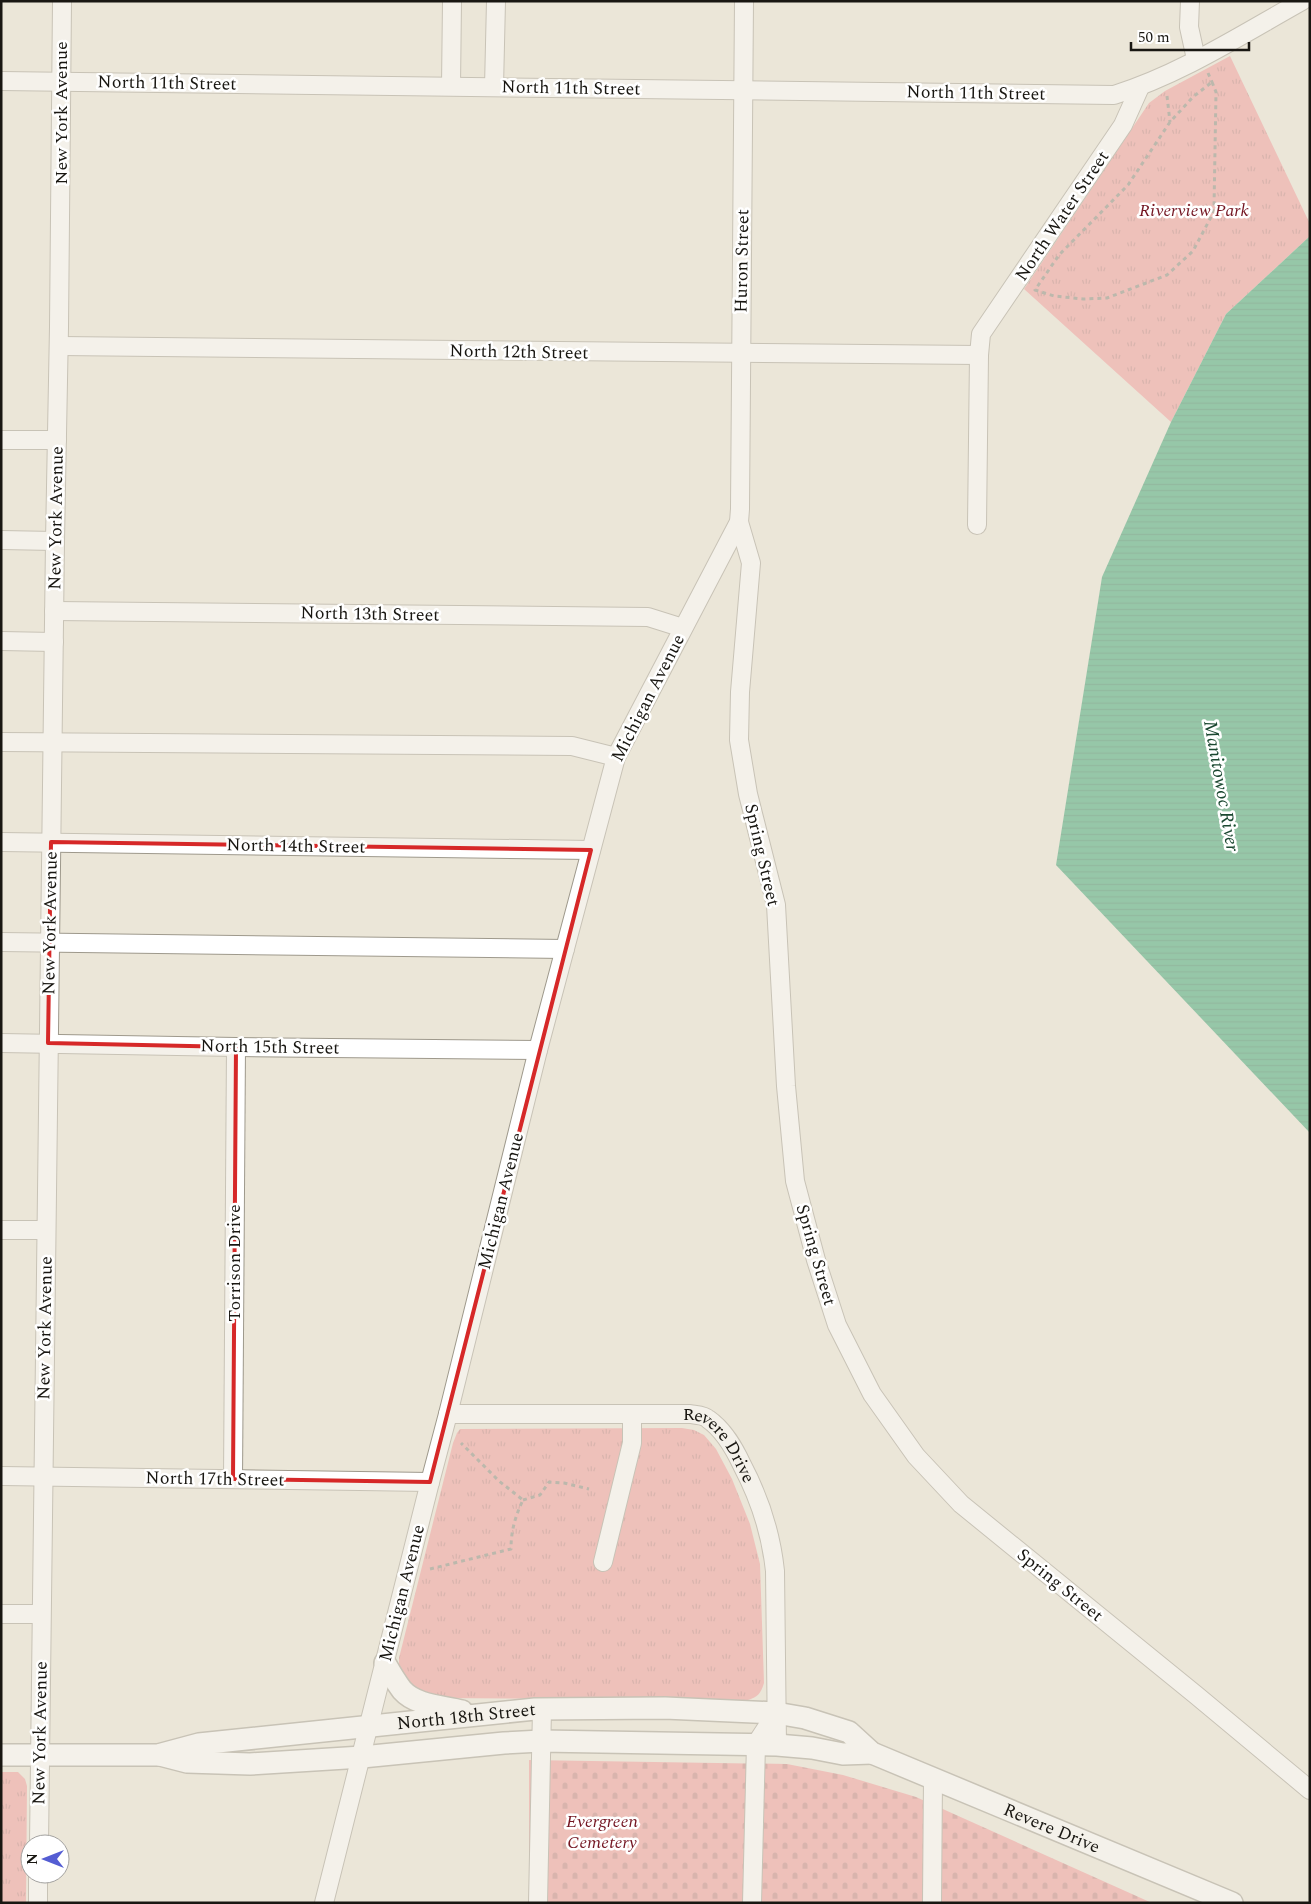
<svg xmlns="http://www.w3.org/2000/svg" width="1311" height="1904" viewBox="0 0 1311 1904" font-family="Spectral,serif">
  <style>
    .cemetery { fill: url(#cemetery-stones) }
    .park { fill: url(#park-tufts) }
    .water { fill: url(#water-rules) }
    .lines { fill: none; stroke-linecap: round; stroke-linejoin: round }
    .minor-casing { stroke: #9e998c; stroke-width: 20 }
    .major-casing { stroke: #9e998c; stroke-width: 24 }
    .path { stroke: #848177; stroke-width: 3; stroke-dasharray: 4 4; stroke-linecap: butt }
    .minor { stroke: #fff; stroke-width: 18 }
    .major { stroke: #fff; stroke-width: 21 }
    .marked { fill: none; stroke: #d62828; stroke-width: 4; stroke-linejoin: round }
    .labels { text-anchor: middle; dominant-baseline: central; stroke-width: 5; stroke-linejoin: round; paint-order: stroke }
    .street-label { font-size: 18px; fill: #191712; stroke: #fff }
    .park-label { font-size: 18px; font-style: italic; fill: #741622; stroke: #fff }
    .water-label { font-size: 19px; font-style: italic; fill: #1b4831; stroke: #fff }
  </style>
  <defs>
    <pattern id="cemetery-stones" width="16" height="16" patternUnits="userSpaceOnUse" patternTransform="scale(1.25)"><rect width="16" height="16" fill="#f29596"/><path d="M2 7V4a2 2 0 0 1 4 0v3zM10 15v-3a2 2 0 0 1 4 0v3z" fill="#c37979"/></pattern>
    <pattern id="park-tufts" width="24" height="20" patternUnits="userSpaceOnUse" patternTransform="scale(1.25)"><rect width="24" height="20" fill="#f29596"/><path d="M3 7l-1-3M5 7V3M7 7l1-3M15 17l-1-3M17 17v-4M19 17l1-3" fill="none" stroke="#c37979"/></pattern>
    <pattern id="water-rules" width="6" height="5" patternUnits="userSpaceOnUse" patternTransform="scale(1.25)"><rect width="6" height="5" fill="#30a26e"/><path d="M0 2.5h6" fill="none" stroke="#288359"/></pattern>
  </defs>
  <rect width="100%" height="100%" fill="#ebe6d8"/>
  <path class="cemetery" d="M529 1760 787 1764 843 1775 916 1797 1152 1903H529Z"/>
  <path class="park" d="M1230 56 1310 224V236L1226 314 1171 422 1024 289 1149 103 1165 91Z
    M682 1428 694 1430 704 1435 716 1449 732 1479 750 1524 760 1564 764 1683C761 1693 758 1697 748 1700L437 1698 418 1693 399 1671V1658L453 1443 457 1433 460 1429Z
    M1 1772H18L25 1779 27 1786 26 1903H1Z"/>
  <path class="water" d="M1310 236V1133L1056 865 1102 577 1171 422 1226 314Z"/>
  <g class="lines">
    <defs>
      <g id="minor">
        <path d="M1190 1 1189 27 1196 59"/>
        <path d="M1 81 1114 95C1181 74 1241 35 1302 1"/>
        <path d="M451 86 452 1"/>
        <path d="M494 87 496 1"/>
        <path d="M59 346 979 355"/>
        <path d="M1 440H57"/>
        <path d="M739 522 751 563 740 692 739 740 748 794 776 905 786 1086 795 1181 816 1260 837 1325 872 1394 916 1456 961 1504 1196 1695 1310 1790"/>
        <path d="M977 525 979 355 981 334 1123 125 1140 87"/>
        <path d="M1 540 55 541"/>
        <path d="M54 611 648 617 683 628"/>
        <path d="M1 641 54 642"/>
        <path d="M1 742 572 746 616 757"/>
        <path d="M1 842 591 850"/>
        <path d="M1 942 565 949"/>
        <path d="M1 1043 236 1047 538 1050"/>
        <path d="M1 1230H46"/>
        <path id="s1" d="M448 1414H690C695 1415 704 1415 708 1419 724 1430 734 1448 742 1465 760 1499 771 1533 775 1571L777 1745"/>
        <path d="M1 1476 430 1482"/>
        <path d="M233 1479 236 1047"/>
        <path d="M603 1562 632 1443V1415"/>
        <path d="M1 1614H41"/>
        <path d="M39 1844 55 541 59 327 62 1"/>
        <path d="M38 1903V1874"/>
        <path d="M324 1903 430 1482 448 1414 538 1050 616 757 739 522 740 509 744 1"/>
        <path d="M538 1903 542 1709"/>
        <path d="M752 1903 756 1744 776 1713"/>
        <path d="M932 1903 933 1778"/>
      </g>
      <g id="major">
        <path d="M385 1663C390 1672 396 1682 402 1690 416 1706 443 1706 462 1711"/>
        <path id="s2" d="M1 1755H158L199 1744 535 1709 665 1708 776 1713 805 1718 849 1732 872 1753 1232 1903"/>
        <path d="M160 1755 187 1762 250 1764 362 1757 504 1743 541 1741 777 1745 812 1748 843 1754 872 1753"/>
      </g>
    </defs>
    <use href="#minor" class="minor-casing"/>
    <use href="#major" class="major-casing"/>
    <path class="path" d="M1208 73 1212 82
      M1212 82 1216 92 1214 208 1210 219 1193 251 1167 275 1107 298 1083 299 1054 296 1035 290 1059 255 1128 185 1170 122 1193 97Z
      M1167 96 1170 122
      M523 1500 540 1495 549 1482 564 1483 589 1489
      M430 1569 511 1549C511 1531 515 1517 523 1500L499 1481 461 1443"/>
    <use href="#minor" class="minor"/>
    <use href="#major" class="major"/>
  </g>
  <path d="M0 0H1311V1904H0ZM51 842 591 850 430 1482 233 1479 236 1047 48 1043Z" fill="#ebe6d8" fill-opacity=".55" fill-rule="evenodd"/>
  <path class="marked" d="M51 842 591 850 430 1482 233 1479 236 1047 48 1043Z"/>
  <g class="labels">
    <g class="street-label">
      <text transform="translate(167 83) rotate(1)">North 11th Street</text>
      <text transform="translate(571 88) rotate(1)">North 11th Street</text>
      <text transform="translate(976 93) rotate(1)">North 11th Street</text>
      <text transform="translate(61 113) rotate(-90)">New York Avenue</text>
      <text transform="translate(1062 216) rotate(-56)">North Water Street</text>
      <text transform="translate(742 261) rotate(-89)">Huron Street</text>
      <text transform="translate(519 352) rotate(1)">North 12th Street</text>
      <text transform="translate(56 518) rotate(-89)">New York Avenue</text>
      <text transform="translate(370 614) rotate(1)">North 13th Street</text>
      <text transform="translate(648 698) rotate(-63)">Michigan Avenue</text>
      <text transform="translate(296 846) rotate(1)">North 14th Street</text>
      <text transform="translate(762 855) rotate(77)">Spring Street</text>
      <text transform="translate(50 923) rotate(-89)">New York Avenue</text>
      <text transform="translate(270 1047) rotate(1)">North 15th Street</text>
      <text transform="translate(501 1201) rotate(-76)">Michigan Avenue</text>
      <text transform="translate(816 1255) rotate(74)">Spring Street</text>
      <text transform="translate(234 1263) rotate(-90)">Torrison Drive</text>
      <text transform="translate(45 1328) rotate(-89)">New York Avenue</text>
      <text stroke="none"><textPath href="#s1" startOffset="286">Revere Drive</textPath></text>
      <text transform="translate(215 1479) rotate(1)">North 17th Street</text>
      <text transform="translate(1060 1585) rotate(39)">Spring Street</text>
      <text transform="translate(402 1593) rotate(-76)">Michigan Avenue</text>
      <text stroke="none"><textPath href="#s2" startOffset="468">North 18th Street</textPath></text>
      <text transform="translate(40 1733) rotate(-89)">New York Avenue</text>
      <text stroke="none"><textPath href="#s2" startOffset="1080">Revere Drive</textPath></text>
    </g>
    <g class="park-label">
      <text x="1194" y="210">Riverview Park</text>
      <text x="602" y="1821">Evergreen<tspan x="602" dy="21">Cemetery</tspan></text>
    </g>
    <g class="water-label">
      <text transform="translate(1221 786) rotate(80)">Manitowoc River</text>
    </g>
  </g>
  <rect width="1311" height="1904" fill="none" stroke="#191712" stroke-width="5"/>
  <g transform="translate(45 1859) rotate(270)"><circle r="24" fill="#ffffff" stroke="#a3a2a0"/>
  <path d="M0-4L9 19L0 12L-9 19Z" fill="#545dd3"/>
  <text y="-8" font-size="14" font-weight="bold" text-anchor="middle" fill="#191712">N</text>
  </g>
  <path d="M1131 42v8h118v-8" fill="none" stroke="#191712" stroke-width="2.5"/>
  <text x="1138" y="42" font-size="15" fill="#191712" stroke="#ffffff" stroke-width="4" paint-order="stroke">50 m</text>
</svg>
